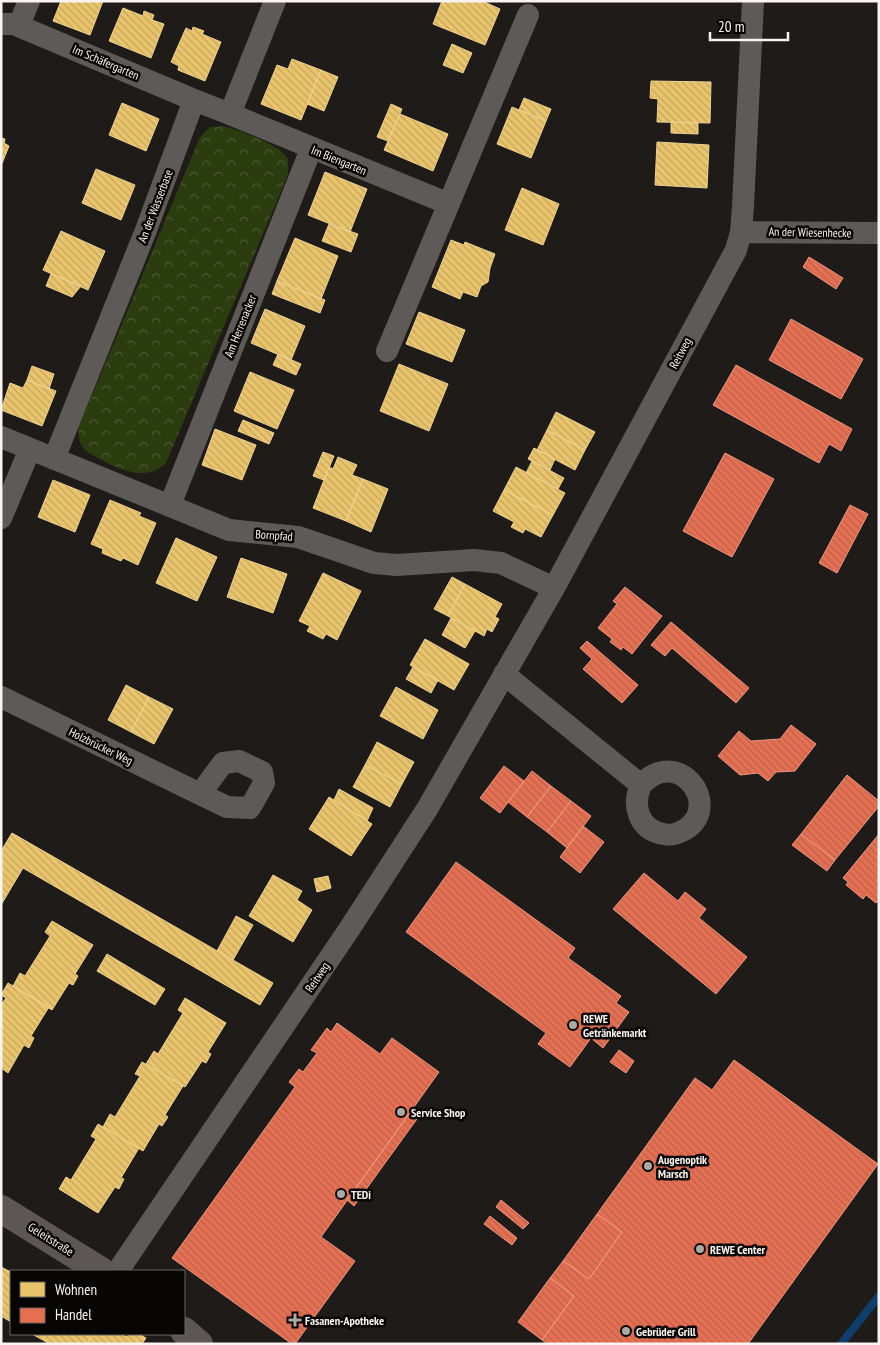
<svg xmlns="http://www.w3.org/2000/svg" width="880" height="1345" viewBox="0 0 880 1345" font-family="'PT Sans Narrow',sans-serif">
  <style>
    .park { fill: url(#park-crowns) }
    .homes { fill: url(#homes-back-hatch); stroke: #eed292 }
    .shops { fill: url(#shops-back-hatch); stroke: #ec9781 }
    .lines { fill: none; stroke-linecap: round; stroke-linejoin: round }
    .stream { stroke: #0f3e6b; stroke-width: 8 }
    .street { stroke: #5d5a58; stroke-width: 22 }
    .secondary { stroke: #5c5755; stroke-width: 28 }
    .poi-dot { fill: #aca8a5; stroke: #080605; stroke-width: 2 }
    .labels { text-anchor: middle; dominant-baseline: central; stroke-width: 5; stroke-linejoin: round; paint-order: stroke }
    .street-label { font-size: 12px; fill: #f9f4f1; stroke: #080605 }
    .poi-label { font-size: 12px; font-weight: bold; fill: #f9f4f1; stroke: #080605; text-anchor: start }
  </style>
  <defs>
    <pattern id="park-crowns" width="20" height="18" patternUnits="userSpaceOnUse" patternTransform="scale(1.25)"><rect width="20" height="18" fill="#2b3c0e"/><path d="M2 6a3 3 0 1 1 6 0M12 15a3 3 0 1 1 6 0" fill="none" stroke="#4a5932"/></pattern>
    <pattern id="homes-back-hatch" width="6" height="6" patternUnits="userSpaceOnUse" patternTransform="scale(1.25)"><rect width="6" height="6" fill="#e9c46a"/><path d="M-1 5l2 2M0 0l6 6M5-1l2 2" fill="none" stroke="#c2a562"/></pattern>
    <pattern id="shops-back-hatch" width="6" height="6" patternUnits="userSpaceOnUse" patternTransform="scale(1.25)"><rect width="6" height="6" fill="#e76f51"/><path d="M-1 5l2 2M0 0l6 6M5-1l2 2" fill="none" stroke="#b8644e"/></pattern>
  </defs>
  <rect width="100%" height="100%" fill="#1e1b19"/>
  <path class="park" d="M222 126C238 129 280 145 288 159V175L166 463C144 486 108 464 86 451L80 443 78 429 200 137 210 127Z"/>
  <path class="homes" d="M61 1H103L90 35 53 21Z
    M442 1H482L500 9 485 45 433 24Z
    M123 8 143 16 144 11 154 15 152 20 164 24 151 58 109 41Z
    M193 27 204 31 202 34 221 42 205 81 178 70 179 66 171 62 186 28 192 31Z
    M452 44 472 53 463 73 443 65Z
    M292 59 321 70 301 120 261 104 277 65 288 69Z
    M321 70 338 77 324 111 307 104Z
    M651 81 711 82 710 123 657 122 658 99 650 98Z
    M524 98 551 109 546 121 519 110Z
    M122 103 159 119 146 151 109 135Z
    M391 104 402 109 388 141 377 137Z
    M512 107 546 121 531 158 497 144Z
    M400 114 448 134 433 171 384 150Z
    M671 122 698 123V134L671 133Z
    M1 138 5 139 4 143 9 146 1 166Z
    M657 142 709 145 707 188 655 185Z
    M96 169 135 185 121 220 82 203Z
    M325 172 367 189 350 232 308 215Z
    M522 188 559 204 543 245 505 230Z
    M329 224 358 234 351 252 322 241Z
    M61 231 105 251 88 290 43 270Z
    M295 238 338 256 321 299 277 281Z
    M451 240 464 245 465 242 495 254 490 268 488 282 481 286 477 297 463 292 460 299 432 287Z
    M51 274 81 286 72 297 46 286Z
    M277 281 325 300 320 313 272 294Z
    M265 309 305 326 291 360 251 343Z
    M419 312 465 330 452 362 406 344Z
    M278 354 301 364 296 375 273 365Z
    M399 364 448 384 429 431 380 411Z
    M32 366 54 374 49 389 27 380Z
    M250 372 294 390 277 429 234 411Z
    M27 380 56 391 42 426 1 410 10 383 23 388Z
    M556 412 595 432 585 450 547 430Z
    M243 420 274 433 269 444 238 431Z
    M215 429 256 445 242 480 202 465Z
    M547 430 585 450 575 470 537 450Z
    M534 448 555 459 550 470 528 459Z
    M323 452 334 456 324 480 313 476Z
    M338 457 357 465 352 475 363 479 346 521 313 508 329 467 333 469Z
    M532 461 564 478 558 489 526 473Z
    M516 467 565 493 553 515 504 490Z
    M363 479 388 489 371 532 346 521Z
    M53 480 90 495 75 532 38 517Z
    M504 490 553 515 541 537 525 529 523 533 511 527 514 522 493 511Z
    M110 500 141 513 139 516 156 523 138 565 123 558 121 561 102 553 103 549 91 544Z
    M176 538 217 557 197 601 156 583Z
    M241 558 287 574 273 613 227 597Z
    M323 573 361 591 337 640 326 634 323 639 307 631 310 626 299 621Z
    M452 577 465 584 448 616 434 609Z
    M465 584 502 604 495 617 499 619 492 632 487 629 484 636 448 616Z
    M451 618 475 631 465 648 442 635Z
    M425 639 469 664 454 690 410 665Z
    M413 667 438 680 431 693 406 679Z
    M126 685 149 697 131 732 108 720Z
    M396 687 438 710 423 739 380 716Z
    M149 697 173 709 154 744 131 732Z
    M377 742 414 762 402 784 365 765Z
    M365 765 402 784 390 807 353 787Z
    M339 789 373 808 367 821 334 800Z
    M329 797 372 824 351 856 309 829Z
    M12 833 273 983 260 1005 23 868 1 905V851Z
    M273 875 302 891 297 900 312 910 293 942 249 916Z
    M328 876 331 888 317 892 314 879Z
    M236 916 253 925 233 960 217 951Z
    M52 921 93 945 75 974 78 976 73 985 69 983 52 1010 13 986 20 973 25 976 50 936 45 932Z
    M107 954 165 989 155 1005 97 971Z
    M8 983 49 1007 31 1036 34 1038 29 1048 24 1045 8 1073 1 1068V1005L6 998 1 995Z
    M185 998 226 1023 208 1052 211 1054 206 1063 202 1061 185 1087 146 1064 154 1051 158 1054 183 1013 178 1010Z
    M142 1062 183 1086 165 1115 168 1117 162 1126 159 1124 143 1151 103 1127 110 1114 115 1117 140 1076 135 1074Z
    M98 1124 139 1148 121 1178 124 1179 119 1189 115 1187 98 1213 59 1189 66 1177 71 1180 96 1139 91 1136Z
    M1 1267 11 1272V1322L1 1316Z
    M32 1334H93L87 1344H50Z
    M93 1334H121L127 1337 129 1334H139L146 1338 142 1344H87Z"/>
  <path class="shops" d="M809 257 843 278 836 289 803 267Z
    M791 319 863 359 841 399 769 360Z
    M736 365 852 429 841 451 829 444 819 463 713 405Z
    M725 453 774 479 732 557 683 531Z
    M850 505 868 514 837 573 819 563Z
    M625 587 662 616 632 654 623 647 621 650 610 642 612 639 598 628 617 604 613 601Z
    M671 622 749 688 736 703 672 648 665 656 651 645Z
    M587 641 638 685 622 703 583 669 592 659 580 648Z
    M791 725 816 744 795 771 776 772 768 781 758 773 740 775 718 756 739 731 751 741 780 739Z
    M504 766 524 781 500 813 480 798Z
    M532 771 551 786 527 817 508 802Z
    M847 775 879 801V806L835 860 801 834Z
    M551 786 571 801 547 832 527 817Z
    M571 801 591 816 567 848 547 832Z
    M583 826 604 842 580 873 560 857Z
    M801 834 835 860 827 871 792 845Z
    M879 834V900L876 903 866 895 863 899 846 885 848 882 843 878Z
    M456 862 575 948 568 958 621 996 616 1003 629 1012 603 1048 591 1038 570 1067 538 1044 546 1033 406 932Z
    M644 873 678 901 685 892 706 909 699 918 747 957 716 994 613 909Z
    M337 1023 380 1054 392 1038 439 1072 321 1237 355 1261 295 1344H292L172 1258 295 1087 289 1082 299 1069 303 1072 317 1053 311 1050 327 1028 331 1032Z
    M619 1050 634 1061 626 1073 610 1062Z
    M734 1060 878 1164 748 1344H548L542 1340 574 1296 550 1278 563 1261 589 1279 622 1232 597 1214 695 1078 712 1090Z
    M414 1107 422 1112 354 1206 347 1200Z
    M501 1200 529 1223 523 1229 496 1207Z
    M597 1214 622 1232 589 1279 563 1261Z
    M490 1216 517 1238 512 1245 484 1224Z
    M550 1278 574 1296 542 1340 518 1322Z"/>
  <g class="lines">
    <path class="stream" d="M841 1344 879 1296"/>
    <path class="street" d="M1 24H14L194 100
      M19 25 29 1
      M230 114 449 204
      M741 232 879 233
      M387 351 528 15
      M1 437 229 530 298 537 374 563 397 565 474 560 501 563 554 588
      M54 459 146 230 194 100 230 114 275 1
      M170 505 311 149
      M1 518 30 449
      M504 674 641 785C632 805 638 830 664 834 671 836 679 833 686 829 723 804 677 745 641 785
      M1 697 200 794 227 807 250 808 264 783 262 772 239 761 223 763 200 794
      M118 1271 350 928 427 809 554 588 736 250 741 232 743 206 753 1"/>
    <path class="secondary" d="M1 1209 101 1271
      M184 1331 199 1344"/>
  </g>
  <g class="poi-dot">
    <circle cx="573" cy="1025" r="5"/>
    <circle cx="401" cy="1112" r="5"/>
    <circle cx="648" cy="1166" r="5"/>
    <circle cx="341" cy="1194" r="5"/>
    <circle cx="700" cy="1249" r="5"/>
    <path d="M292.5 1312.5h5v5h5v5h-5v5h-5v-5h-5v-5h5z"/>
    <circle cx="626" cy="1331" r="5"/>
  </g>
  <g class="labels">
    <g class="street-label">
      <text transform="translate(106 62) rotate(23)">Im Schäfergarten</text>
      <text transform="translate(339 160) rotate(22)">Im Biengarten</text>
      <text transform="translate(155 206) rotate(-69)">An der Wasserbase</text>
      <text transform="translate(810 232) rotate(1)">An der Wiesenhecke</text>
      <text transform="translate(240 326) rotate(-68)">Am Herrenacker</text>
      <text transform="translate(680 353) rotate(-62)">Reitweg</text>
      <text transform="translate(274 535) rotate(4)">Bornpfad</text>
      <text transform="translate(101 746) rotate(26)">Holzbrücker Weg</text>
      <text transform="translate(317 977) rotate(-56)">Reitweg</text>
      <text transform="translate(51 1239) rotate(32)">Geleitstraße</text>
    </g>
    <g class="poi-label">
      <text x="583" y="1018">REWE<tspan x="583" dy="14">Getränkemarkt</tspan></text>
      <text x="411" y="1112">Service Shop</text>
      <text x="658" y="1159">Augenoptik<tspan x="658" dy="14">Marsch</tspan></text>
      <text x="351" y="1194">TEDi</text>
      <text x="710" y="1249">REWE Center</text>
      <text x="305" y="1320">Fasanen-Apotheke</text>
      <text x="636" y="1331">Gebrüder Grill</text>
    </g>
  </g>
  <rect width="880" height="1345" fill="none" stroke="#f9f4f1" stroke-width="5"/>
  <rect x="10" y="1270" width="175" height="65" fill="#080605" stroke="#686563"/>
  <rect x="20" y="1282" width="25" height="15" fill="#e9c46a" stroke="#686563"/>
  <text x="55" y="1295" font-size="15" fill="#f9f4f1">Wohnen</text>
  <rect x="20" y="1308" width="25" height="15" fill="#e76f51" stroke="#686563"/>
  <text x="55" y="1320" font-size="15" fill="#f9f4f1">Handel</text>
  <path d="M710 32v8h78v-8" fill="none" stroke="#f9f4f1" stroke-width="2.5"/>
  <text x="718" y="32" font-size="15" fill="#f9f4f1" stroke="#080605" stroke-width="4" paint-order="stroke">20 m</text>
</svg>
